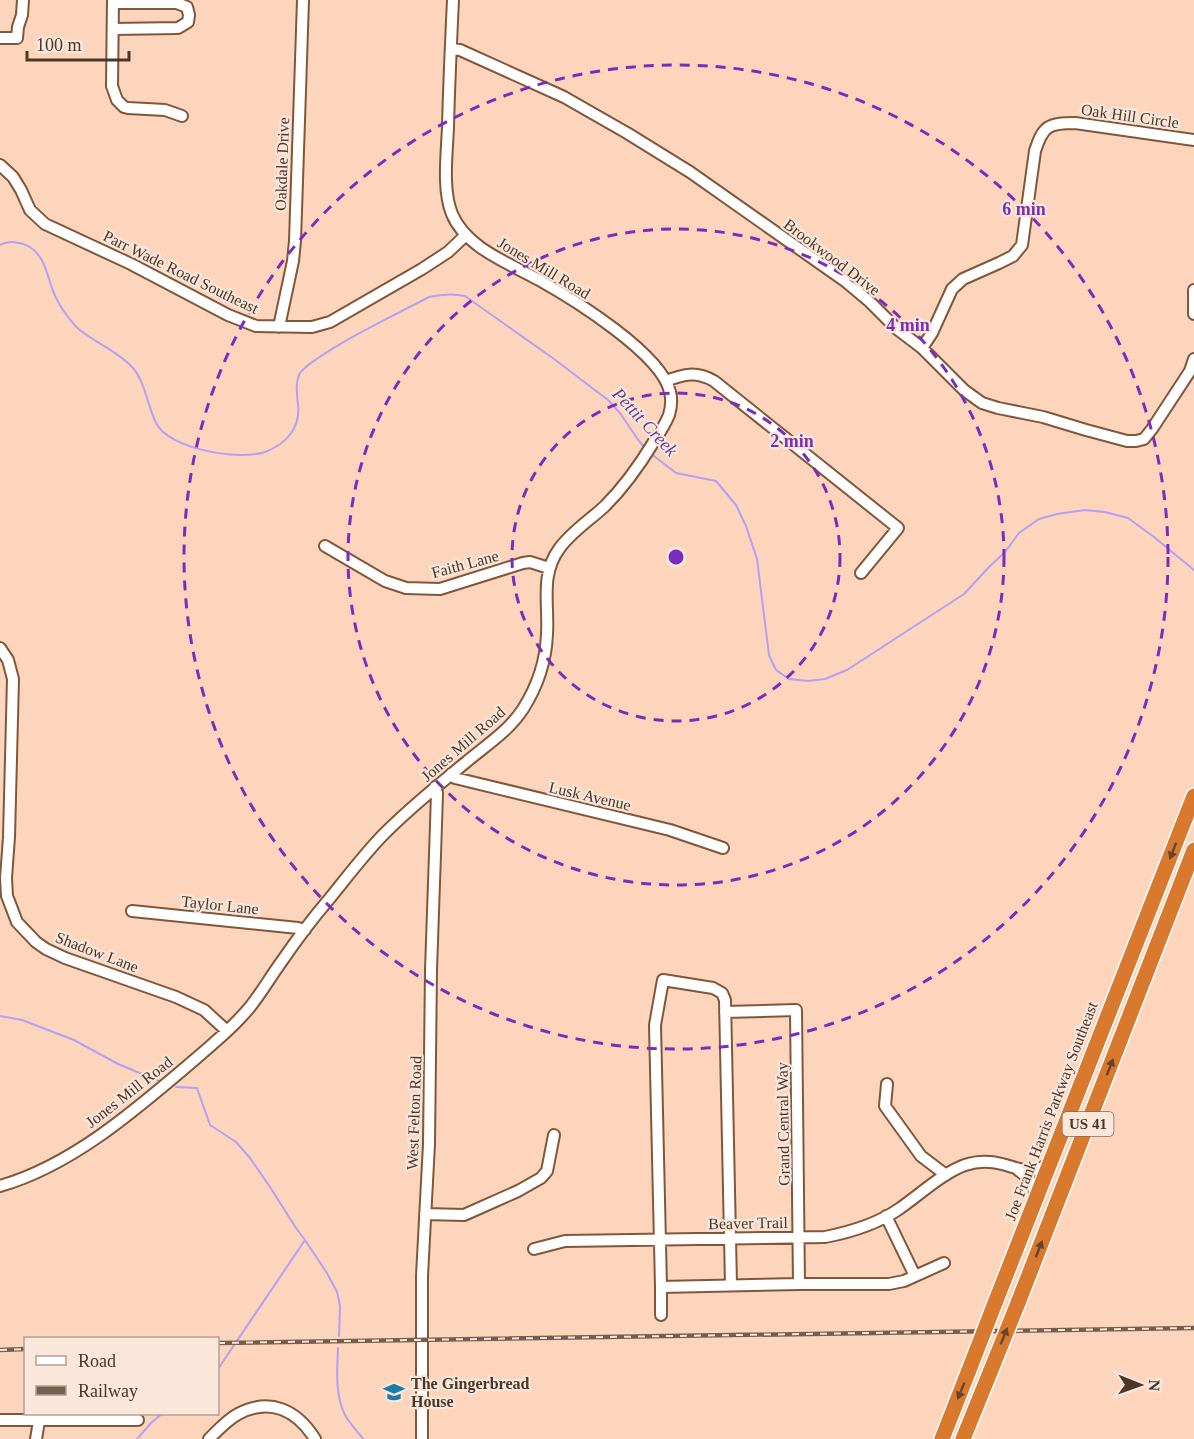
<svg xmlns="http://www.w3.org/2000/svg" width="1194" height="1439" viewBox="0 0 1194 1439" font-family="'Times New Roman',serif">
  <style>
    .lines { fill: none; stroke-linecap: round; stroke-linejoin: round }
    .stream { stroke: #b4a0f4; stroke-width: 2 }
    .minor-casing { stroke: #81573b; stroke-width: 14 }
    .highway-casing { stroke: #fff; stroke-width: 18 }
    .minor { stroke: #fff; stroke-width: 10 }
    .highway { stroke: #d8792e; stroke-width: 15 }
    .rail-casing { stroke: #765e4e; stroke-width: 4.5 }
    .rail { stroke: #fbe6da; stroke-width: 2; stroke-dasharray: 7; stroke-linecap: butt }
    .highway-bridge-casing { stroke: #fff; stroke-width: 18; stroke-linecap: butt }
    .highway-bridge { stroke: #d8792e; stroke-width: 15 }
    .oneway { fill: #66442b }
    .ring { fill: none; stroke: #7b2cbf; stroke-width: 3; stroke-dasharray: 10 8 }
    .labels { text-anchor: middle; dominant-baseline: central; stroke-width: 4.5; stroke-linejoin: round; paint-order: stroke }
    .shield { fill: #fbe6da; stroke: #7f6c5f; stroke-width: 1.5 }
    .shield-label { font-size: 15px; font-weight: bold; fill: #4a372a }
    .street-label { font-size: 16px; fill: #4a372a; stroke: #fbe6da }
    .poi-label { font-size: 16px; font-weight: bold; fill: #4a372a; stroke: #fbe6da; text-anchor: start }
    .water-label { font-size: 18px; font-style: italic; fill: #5d3e9f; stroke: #fbe6da }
    .centre { fill: #7b2cbf; stroke: #fbe6da; stroke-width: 3 }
    .ring-label { font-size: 18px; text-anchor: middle; font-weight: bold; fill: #7b2cbf; stroke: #fbe6da; stroke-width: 4.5; stroke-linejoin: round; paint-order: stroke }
  </style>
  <rect width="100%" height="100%" fill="#fcd5bc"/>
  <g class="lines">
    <path class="stream" d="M0 245C9 240 21 242 30 247 45 257 47 275 53 291 56 298 61 308 66 314 70 320 76 327 81 331 98 344 119 352 133 368 145 382 148 407 156 423 169 449 239 461 265 452 286 444 301 428 298 404 297 395 295 382 300 373 305 366 314 361 321 356 355 333 393 316 429 297 442 294 452 293 465 296L554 359 608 400 620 413 639 441 646 449
      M650 453 676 473 716 481 736 505 746 526 757 559 769 655 776 670 789 679 808 681 825 679 847 670 964 594 989 567 1005 552 1019 533 1039 519 1057 514 1085 510 1105 512 1128 518 1154 537 1194 570
      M0 1016 22 1020 74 1040 118 1064 159 1081
      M176 1087 197 1088 210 1125 236 1142 250 1158 270 1187 296 1228 305 1240 327 1273 337 1292 340 1306 339 1336
      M338 1348C337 1370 335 1395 345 1415 350 1424 357 1431 363 1439
      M218 1369 305 1240
      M137 1439 152 1422 162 1414"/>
    <defs>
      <path id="minor" d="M113 0 112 86 117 100 124 107 128 108 165 110 182 116
        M113 3H177L187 7 189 15 188 22 178 28 113 29
        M0 38H17L18 27 22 15 23 0
        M451 49 460 50 564 97 627 133 690 172 845 281 870 302 897 329 922 348 964 390 982 403 998 408 1043 417 1086 430 1127 441H1136L1144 439 1152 429 1190 371 1194 359
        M0 165 13 177 21 190 30 210 45 224 131 264 228 315 256 326 312 327 330 322 422 269 448 252 466 235
        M1194 290V314
        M279 327 293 261 295 241 303 0
        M922 348 932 333 952 289 963 279 999 263 1013 256 1022 245 1035 151C1043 126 1048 123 1075 123L1194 140
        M666 381C684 374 696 371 714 381L898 528 861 573
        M325 546 385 581 406 588 440 589 523 563 530 562 549 568
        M0 648 8 660 13 679 9 837 6 878 7 896 17 922 36 942 46 949 65 958 176 997 204 1010 227 1031
        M451 774 455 778 670 830 723 848
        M132 911 298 928 305 930
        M725 1012 796 1010 799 1284
        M887 1084 885 1106 921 1156 946 1175
        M1018 1170C1029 1177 1034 1185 1037 1198
        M0 1186C70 1166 132 1113 186 1067 208 1048 232 1029 250 1007 262 992 271 976 282 961 297 939 313 918 330 898 347 877 363 856 381 837 407 810 436 787 465 763 485 746 508 732 523 709 537 687 546 660 547 634 549 605 540 575 559 549 571 532 590 520 605 506 624 487 639 466 653 443 659 434 665 425 669 415 671 408 672 399 670 392 662 354 573 299 539 280 509 263 466 248 452 214 442 190 447 153 448 127 449 85 451 42 453 0
        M425 1214 464 1215 518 1191 541 1178 547 1171 554 1135
        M886 1216 915 1276
        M534 1249 565 1241 825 1237C851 1232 877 1224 899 1209 918 1196 944 1172 965 1165 977 1161 990 1161 1002 1164 1022 1169 1030 1176 1050 1163
        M731 1285 725 1000 722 993 713 988 663 980 655 1025 661 1287 799 1284H889L904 1281 944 1263
        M661 1287V1315
        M0 1420H138
        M36 1439 39 1421
        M209 1439C218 1430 227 1420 238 1414 270 1397 297 1410 315 1439
        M422 1439V1276L429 1144 431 970 436 825 437 793 435 787"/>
      <path id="highway" d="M995 1303 1194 796
        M1018 1303 1194 850
        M942 1439 969 1370
        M963 1439 991 1370"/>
    </defs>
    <use href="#minor" class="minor-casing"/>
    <use href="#highway" class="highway-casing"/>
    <use href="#minor" class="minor"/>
    <use href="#highway" class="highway"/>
    <defs>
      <path id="rail" d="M218 1343 1194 1328
        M0 1350 26 1349"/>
    </defs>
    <use href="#rail" class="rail-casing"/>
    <use href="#rail" class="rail"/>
    <defs>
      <path id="highway-bridge" d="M969 1370 995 1303
        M991 1370 1018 1303"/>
    </defs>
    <use href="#highway-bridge" class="highway-bridge-casing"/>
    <use href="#highway-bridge" class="highway-bridge"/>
  </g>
  <defs><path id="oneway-solid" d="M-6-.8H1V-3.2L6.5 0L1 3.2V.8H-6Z" transform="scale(1.5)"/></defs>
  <g class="oneway">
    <use href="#oneway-solid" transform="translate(1173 851) rotate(111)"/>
    <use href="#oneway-solid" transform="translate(1110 1067) rotate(-69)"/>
    <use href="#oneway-solid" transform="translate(1039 1249) rotate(-69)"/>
    <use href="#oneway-solid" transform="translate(1004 1336) rotate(-68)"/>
    <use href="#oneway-solid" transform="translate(961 1391) rotate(112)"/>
  </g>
  <g class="ring">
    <circle cx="676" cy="557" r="164"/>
    <circle cx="676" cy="557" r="328"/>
    <circle cx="676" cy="557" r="492"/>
  </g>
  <defs>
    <symbol id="school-bare" viewBox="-9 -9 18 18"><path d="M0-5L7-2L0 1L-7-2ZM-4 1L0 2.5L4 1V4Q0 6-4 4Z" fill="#1d7da9" stroke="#fbe6da" stroke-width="2.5" paint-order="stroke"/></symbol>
  </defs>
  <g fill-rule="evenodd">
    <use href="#school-bare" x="379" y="1377" width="30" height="30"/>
  </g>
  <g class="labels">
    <rect class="shield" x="1062.5" y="1112" width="51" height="24" rx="4.5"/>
    <g class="shield-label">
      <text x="1088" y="1124">US 41</text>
    </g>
    <g class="street-label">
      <text transform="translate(1130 116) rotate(8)">Oak Hill Circle</text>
      <text transform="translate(282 164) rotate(-88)">Oakdale Drive</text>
      <text transform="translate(832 257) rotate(37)">Brookwood Drive</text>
      <text transform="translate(544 268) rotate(31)">Jones Mill Road</text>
      <text transform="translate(181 272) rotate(26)">Parr Wade Road Southeast</text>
      <text transform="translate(465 564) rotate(-15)">Faith Lane</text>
      <text transform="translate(463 744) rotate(-41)">Jones Mill Road</text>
      <text transform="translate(590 796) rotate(13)">Lusk Avenue</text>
      <text transform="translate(220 905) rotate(6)">Taylor Lane</text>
      <text transform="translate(97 952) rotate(21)">Shadow Lane</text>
      <text transform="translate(129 1092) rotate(-38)">Jones Mill Road</text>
      <text transform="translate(1051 1111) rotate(-69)">Joe Frank Harris Parkway Southeast</text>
      <text transform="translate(414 1113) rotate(-88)">West Felton Road</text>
      <text transform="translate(783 1124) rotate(-91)">Grand Central Way</text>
      <text transform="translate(748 1223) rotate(-1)">Beaver Trail</text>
    </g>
    <g class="poi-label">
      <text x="411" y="1383">The Gingerbread<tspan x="411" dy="18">House</tspan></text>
    </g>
    <g class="water-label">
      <text transform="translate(645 422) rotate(47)">Pettit Creek</text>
    </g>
  </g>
  <circle cx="676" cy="557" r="9" class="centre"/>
  <g class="ring-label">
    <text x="1024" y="215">6 min</text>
    <text x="908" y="331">4 min</text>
    <text x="792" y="447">2 min</text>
  </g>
  <rect x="24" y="1337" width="195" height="78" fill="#fbe6da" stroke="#b4a094" stroke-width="1.5"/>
  <rect x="36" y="1356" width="30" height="9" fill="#ffffff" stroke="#b4a094" stroke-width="1.5"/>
  <text x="78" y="1367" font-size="18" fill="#4a372a">Road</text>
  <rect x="36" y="1386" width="30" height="9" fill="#765e4e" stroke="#b4a094" stroke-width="1.5"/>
  <text x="78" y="1397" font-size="18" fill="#4a372a">Railway</text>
  <g transform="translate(1140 1385) rotate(91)" stroke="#fbe6da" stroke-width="4.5" paint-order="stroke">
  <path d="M0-4.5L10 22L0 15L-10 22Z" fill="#4a372a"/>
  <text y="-9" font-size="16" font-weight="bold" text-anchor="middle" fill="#4a372a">N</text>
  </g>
  <path d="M27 51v9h102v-9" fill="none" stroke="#4a372a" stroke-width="3"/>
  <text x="36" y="51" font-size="18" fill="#4a372a" stroke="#fbe6da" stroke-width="4.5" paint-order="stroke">100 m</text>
</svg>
